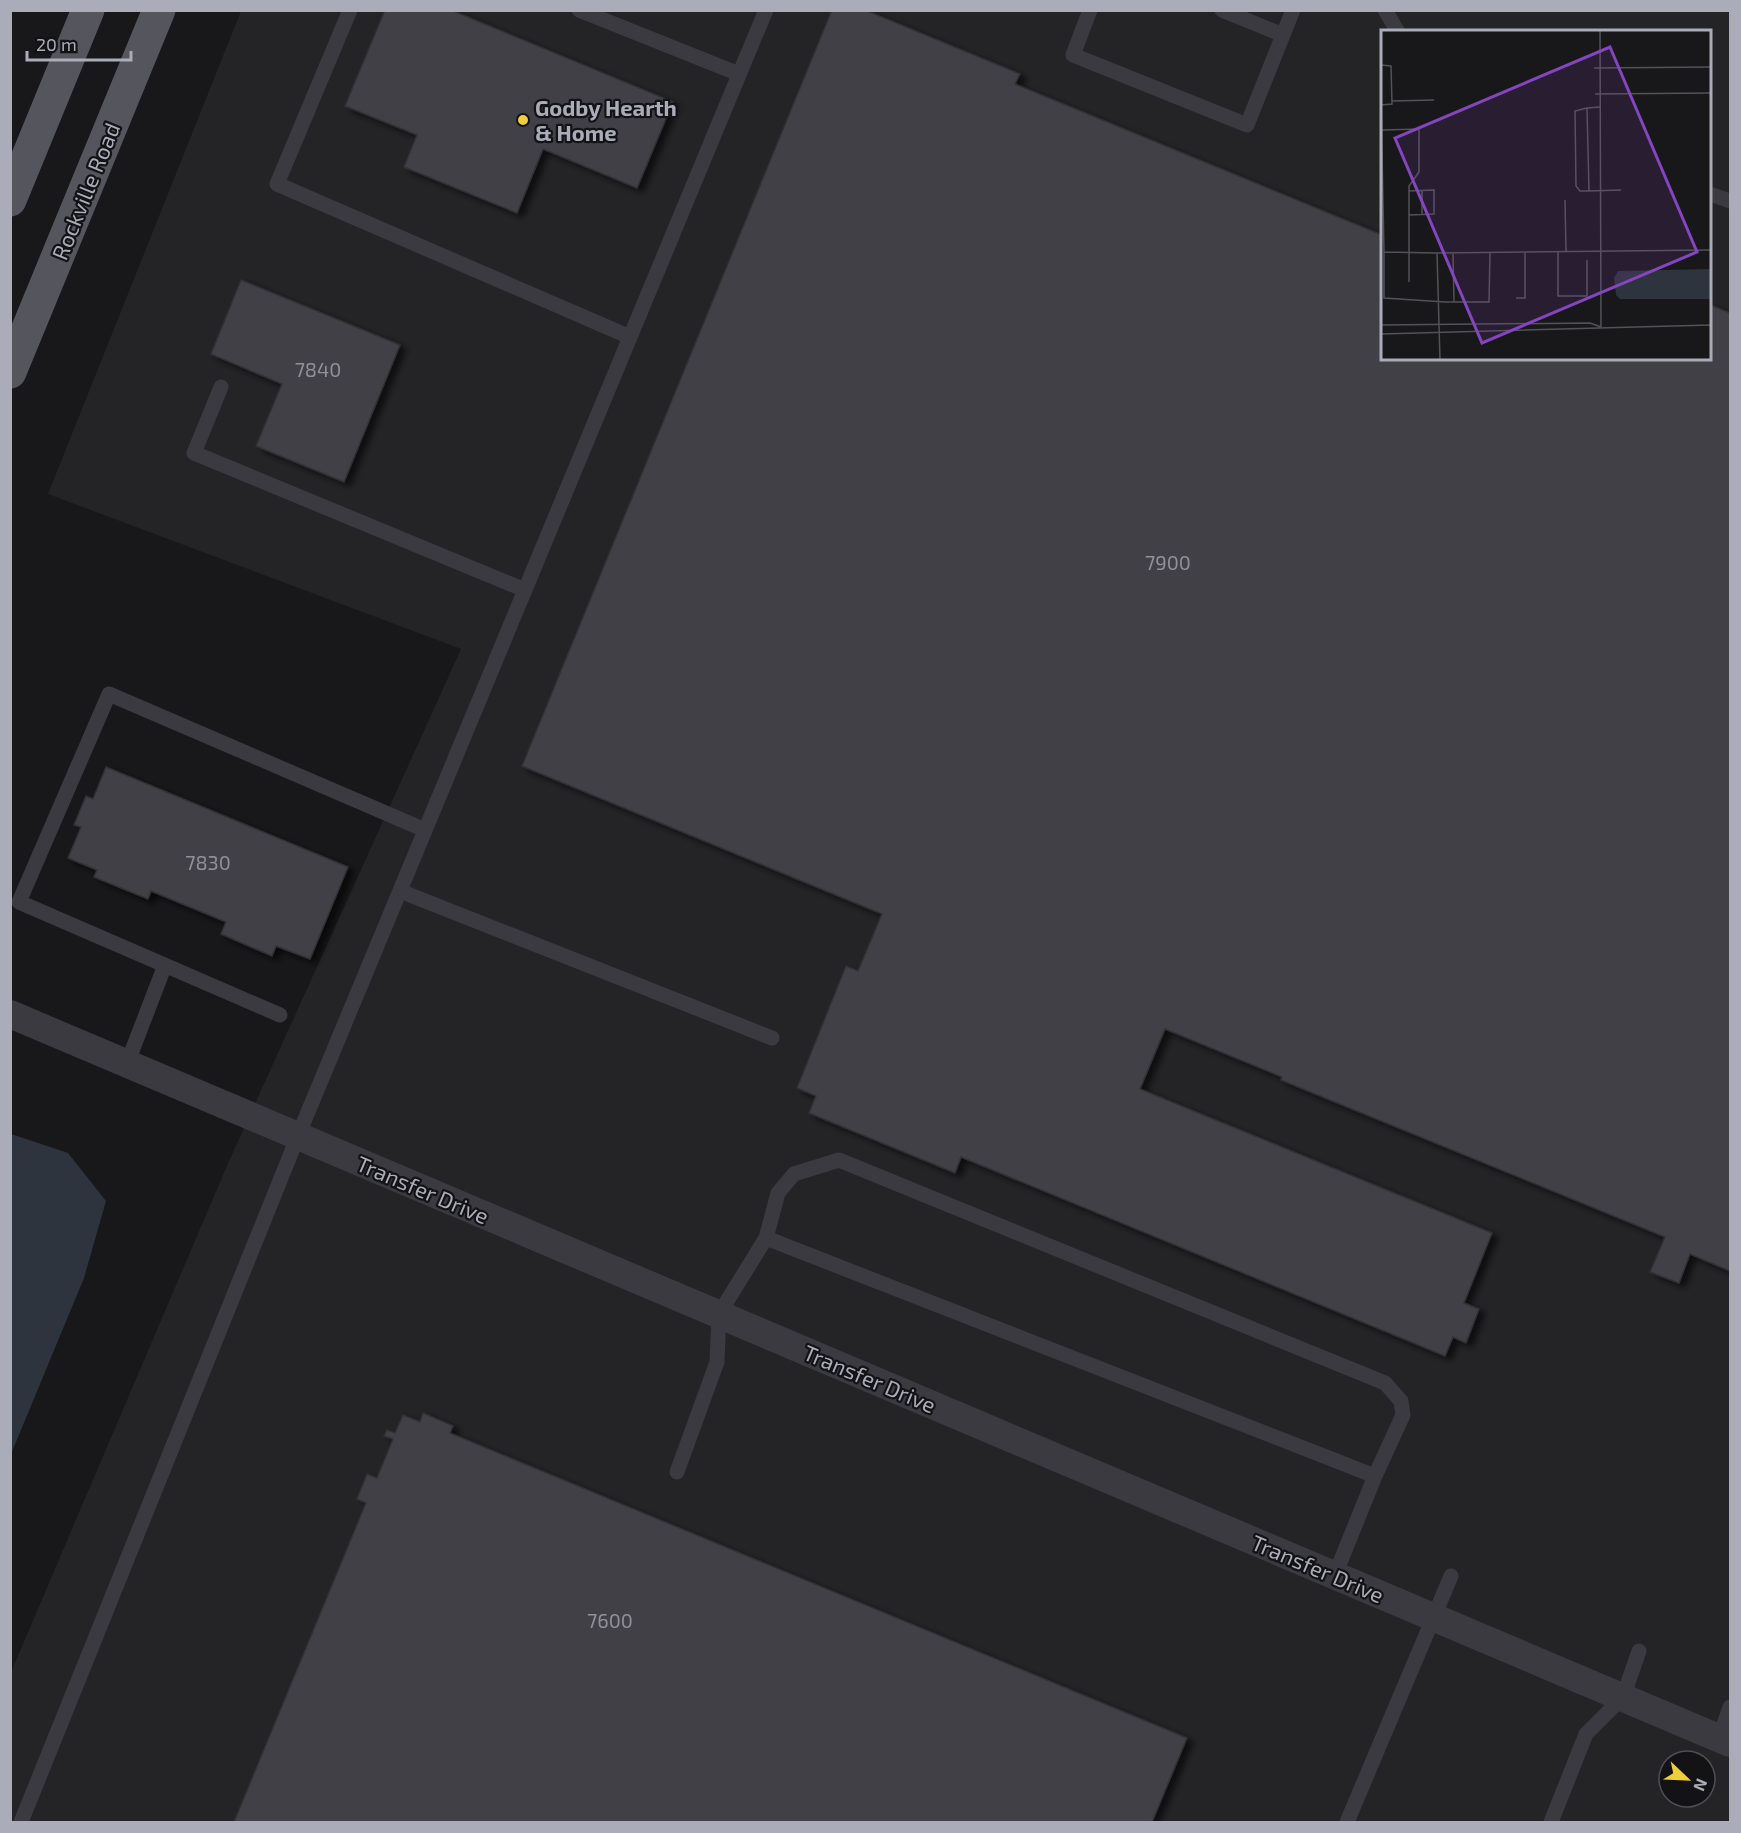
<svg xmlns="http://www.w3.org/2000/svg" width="1741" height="1833" viewBox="0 0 1741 1833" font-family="'Exo 2',sans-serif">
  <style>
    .built { fill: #242326; fill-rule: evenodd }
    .water { fill: #2e343d }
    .building { fill: #424146; stroke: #323135; stroke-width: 1.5; filter: url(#shadow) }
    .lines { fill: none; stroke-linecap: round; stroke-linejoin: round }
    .lane { stroke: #3a3a40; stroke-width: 15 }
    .street { stroke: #3a3a40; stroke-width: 28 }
    .primary { stroke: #55555d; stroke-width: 33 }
    .poi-dot { fill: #eece3b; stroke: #131214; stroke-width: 2 }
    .labels { text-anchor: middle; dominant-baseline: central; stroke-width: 4.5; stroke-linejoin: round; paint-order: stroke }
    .number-label { font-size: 20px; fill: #90919c }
    .poi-label { font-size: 22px; font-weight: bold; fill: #aaacb9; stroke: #131214; text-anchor: start }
    .street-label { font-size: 22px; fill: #aaacb9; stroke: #131214 }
    .inset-road { fill: none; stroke: #525359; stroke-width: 1.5 }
    .view { fill: #8446be; fill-opacity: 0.15; stroke: #8446be; stroke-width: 3 }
    .inset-edge { fill: none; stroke: #aaacb9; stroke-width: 3 }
  </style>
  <defs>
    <filter id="shadow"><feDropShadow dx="6" dy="4" stdDeviation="3" flood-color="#0009"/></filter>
  </defs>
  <rect width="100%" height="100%" fill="#181719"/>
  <path class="built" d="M241 11H1730V1822H11V1672L229 1161 461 649 48 494ZM1382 32H1710V358H1382ZM1669 1761H1705V1797H1669Z"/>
  <path class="water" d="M11 1134 68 1153 106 1201 84 1278 11 1454Z"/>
  <path class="building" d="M385 10H451L673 102 637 188 543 149 517 213 404 167 417 135 345 106Z
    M832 10H865L1020 74 1015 84 1382 235V358H1710V309L1711 305 1730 313V1271L1690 1254 1679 1283 1650 1272 1665 1237 1281 1080 1282 1077 1165 1029 1140 1089 1492 1233 1464 1303 1479 1309 1466 1343 1453 1337 1445 1356 961 1157 955 1173 809 1113 816 1096 797 1088 846 966 858 971 882 914 522 766Z
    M241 280 400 345 344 482 256 446 282 384 211 354Z
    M106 767 348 867 310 959 276 946 272 956 221 934 226 922 151 891 148 899 94 877 97 870 68 858 81 827 74 825 86 796 93 799Z
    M423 1413 453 1426 450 1433 1187 1738 1152 1822H234L366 1503 357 1499 367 1474 377 1478 393 1439 384 1436 387 1430 395 1433 403 1415 420 1422Z"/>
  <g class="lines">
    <path class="lane" d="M350 10 277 184 630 337
      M579 10 739 74
      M1090 10 1073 55 1247 125 1293 10
      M1222 10 1283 35
      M1385 10 1398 32
      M1710 194 1730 201
      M221 387 194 453 525 590
      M400 891 772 1038
      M280 1015 19 902 109 694 425 830
      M127 1064 165 965
      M766 1238 778 1193 794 1174 839 1160 1385 1383 1401 1401 1403 1415 1375 1476
      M677 1472 717 1362 719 1314 766 1238 1375 1476 1335 1575
      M1719 1738 1730 1707
      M21 1822 298 1136 766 10
      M1347 1822 1451 1576
      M1551 1822 1586 1734 1623 1697 1639 1651"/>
    <path class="street" d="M10 1014 1730 1743"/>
    <path class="primary" d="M10 200 88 10
      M10 372 159 10"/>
  </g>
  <circle class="poi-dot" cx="523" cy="120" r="6"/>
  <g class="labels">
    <g class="number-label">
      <text x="318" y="369">7840</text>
      <text x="1168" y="562">7900</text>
      <text x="208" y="862">7830</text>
      <text x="610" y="1620">7600</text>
    </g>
    <g class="poi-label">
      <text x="535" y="107">Godby Hearth<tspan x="535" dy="25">&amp; Home</tspan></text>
    </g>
    <g class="street-label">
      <text transform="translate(85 191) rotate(-68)">Rockville Road</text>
      <text transform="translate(423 1189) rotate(23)">Transfer Drive</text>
      <text transform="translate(870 1378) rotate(23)">Transfer Drive</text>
      <text transform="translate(1318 1568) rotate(23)">Transfer Drive</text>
    </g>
  </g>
  <g transform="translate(1381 30)">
    <rect width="330" height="330" fill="#181719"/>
    <path d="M330 239V269H239L235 265 233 248 237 241Z" fill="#2e343d"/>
    <path class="inset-road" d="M219 0 220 297M0 35 10 36 11 74 0 75M213 38 330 37M214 64 330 63M0 69 3 222 56 223 59 330M11 71 53 70M219 77 206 78 208 161 240 160M206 78 194 81 195 156 199 161H208M1 100 38 99V142L28 156V252M41 160V185M28 161 53 160V184L28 185M184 170 185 222M3 222V268L64 272H73L72 223M177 222V266H206V230M56 223 330 220M135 268H144V222M73 272H108L109 222M0 295 209 293 220 297M0 304 330 295"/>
    <path class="view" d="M229 17 316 222 101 313 14 108Z"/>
    <rect width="330" height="330" class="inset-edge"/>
  </g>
  <rect width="1741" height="1833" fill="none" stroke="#aaacb9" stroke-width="24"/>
  <g transform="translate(1687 1779) rotate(113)"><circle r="28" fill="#131214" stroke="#4f5056" stroke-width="1.5"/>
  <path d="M0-4.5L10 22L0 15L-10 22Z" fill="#eece3b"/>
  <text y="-9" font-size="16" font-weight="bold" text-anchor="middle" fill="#aaacb9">N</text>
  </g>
  <path d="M27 51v9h104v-9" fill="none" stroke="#aaacb9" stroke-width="3"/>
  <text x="36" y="51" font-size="18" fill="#aaacb9" stroke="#131214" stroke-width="4.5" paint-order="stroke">20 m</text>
</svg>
